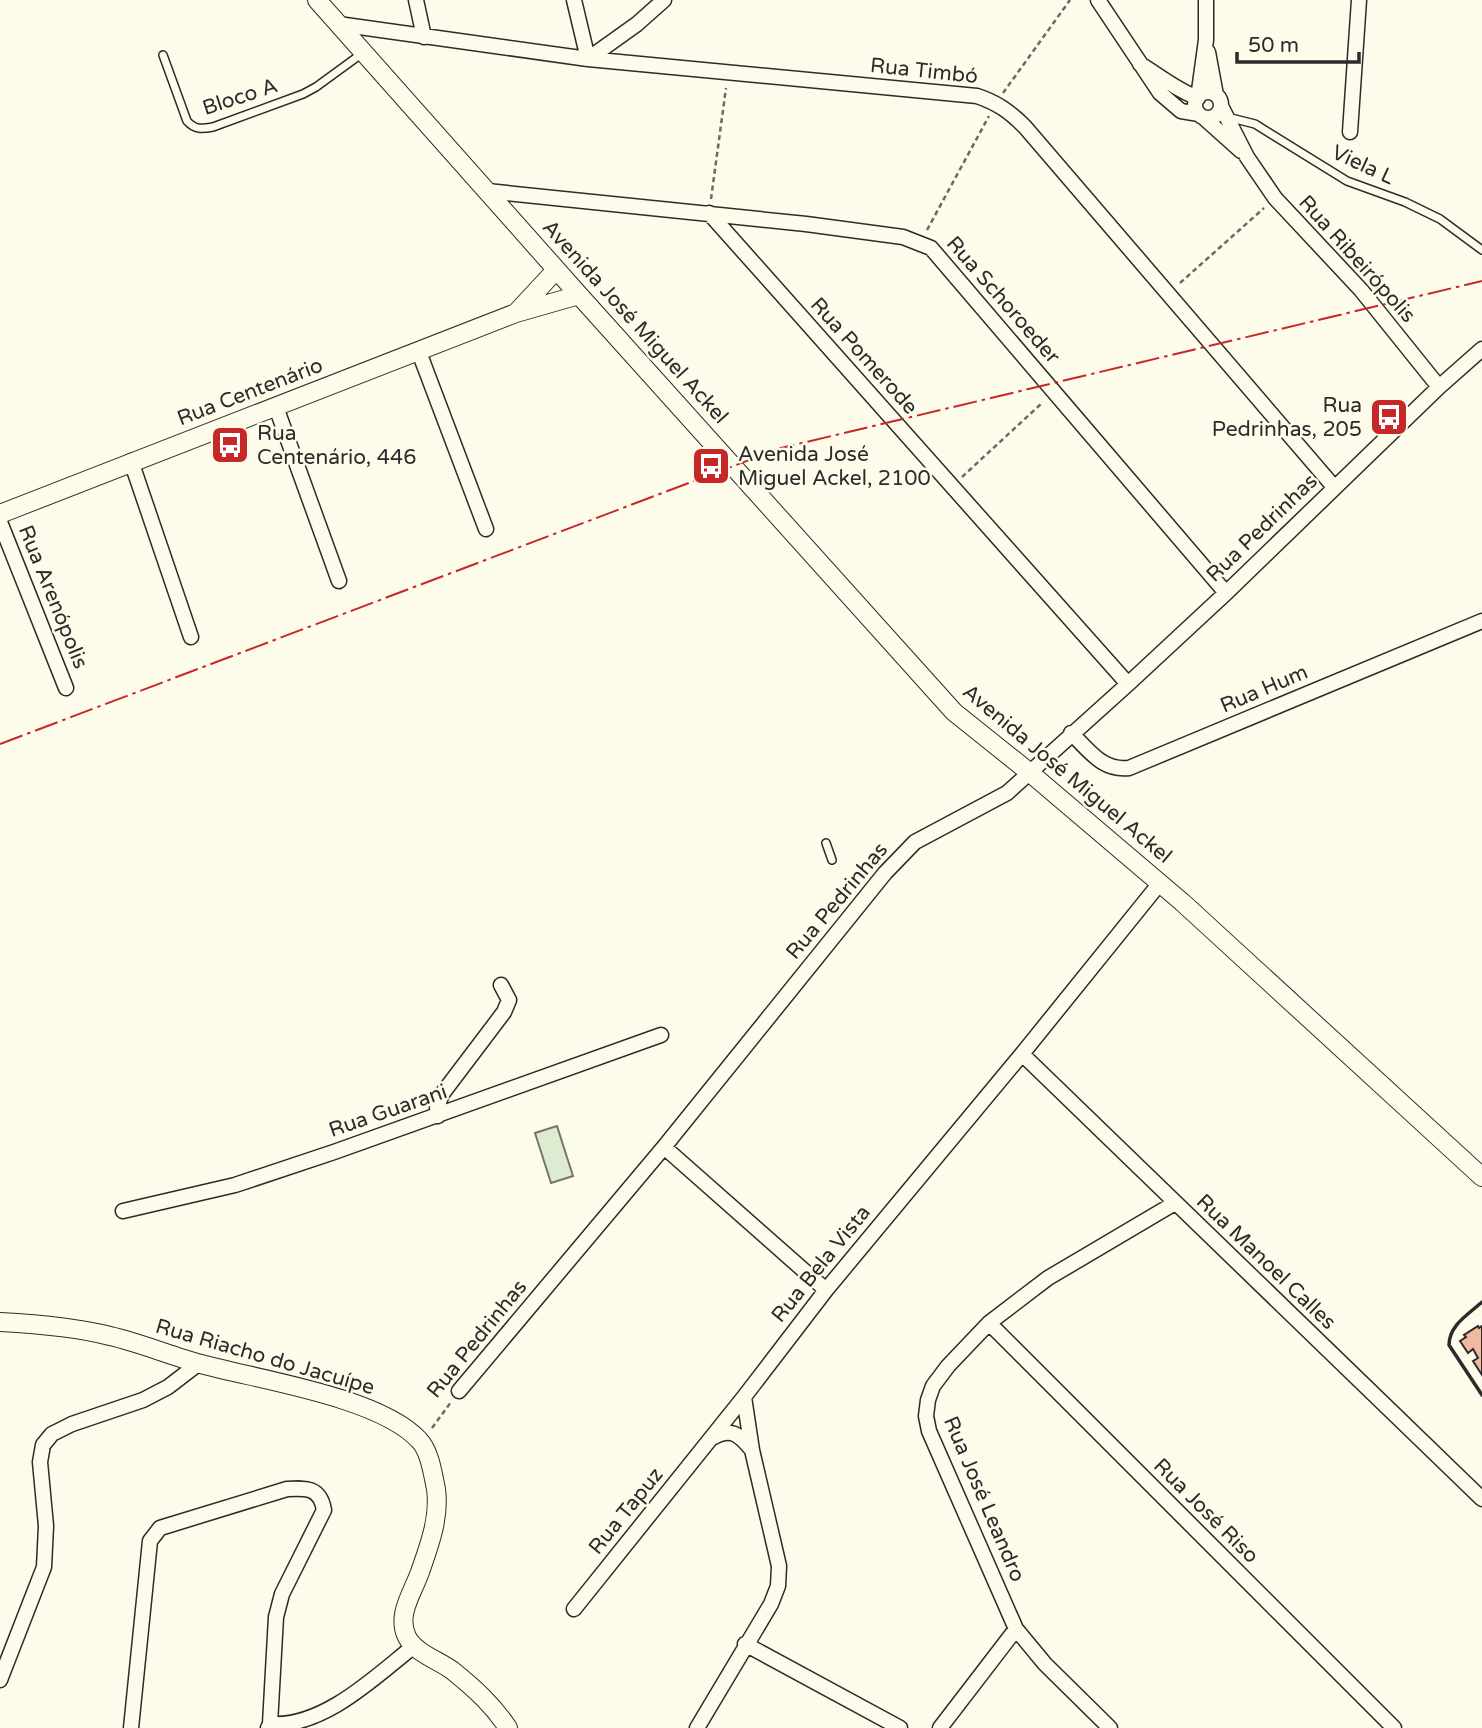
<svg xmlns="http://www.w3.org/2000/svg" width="1482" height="1728" viewBox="0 0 1482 1728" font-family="'Varela Round',sans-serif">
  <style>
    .green { fill: #deebd1; stroke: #74746e; stroke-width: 2 }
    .building { fill: #f2b8a0; stroke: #2b2b2b; stroke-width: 2 }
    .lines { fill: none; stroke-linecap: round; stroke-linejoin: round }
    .service-casing { stroke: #2b2b2b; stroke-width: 10 }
    .minor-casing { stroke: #2b2b2b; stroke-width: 17 }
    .tertiary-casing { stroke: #2b2b2b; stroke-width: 20 }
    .path { stroke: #6a6964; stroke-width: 2.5; stroke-dasharray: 5 3.5; stroke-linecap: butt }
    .service { stroke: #fdfbea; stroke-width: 7 }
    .minor { stroke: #fdfbea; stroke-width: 14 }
    .tertiary { stroke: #fdfbea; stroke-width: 18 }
    .wall { stroke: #2b2b2b; stroke-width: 3.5 }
    .power { stroke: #c62828; stroke-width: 2; stroke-dasharray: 24 5 3.5 5; stroke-linecap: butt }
    .labels { text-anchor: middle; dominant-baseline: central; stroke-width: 5; stroke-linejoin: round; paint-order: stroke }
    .street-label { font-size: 21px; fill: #2b2b2b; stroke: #fdfbea }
    .poi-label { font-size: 21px; fill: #2b2b2b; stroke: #fdfbea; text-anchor: start }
  </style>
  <rect width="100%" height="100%" fill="#fdfbea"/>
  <path class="green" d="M557 1126 573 1176 551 1183 535 1133Z"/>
  <path class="building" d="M1478 1326 1479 1328 1482 1326V1375L1473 1361 1478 1358 1473 1349 1468 1353 1460 1341 1466 1337 1464 1335Z"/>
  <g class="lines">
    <defs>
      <path id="service" d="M163 55 187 121C195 130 202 129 213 127L303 94 316 87 364 52
        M1227 117 1255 124 1347 181 1405 202 1440 219 1482 250
        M826 843 832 860"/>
      <path id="minor" d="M416 0 424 37
        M574 0 588 59
        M1098 0 1160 93 1181 111 1199 114
        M338 24 588 59 977 96C998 103 1010 112 1025 127L1334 487
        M1208 52 1216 95
        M588 59 637 24 664 0
        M1140 64C1160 76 1176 90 1198 98L1206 40V0
        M1195 105a13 13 0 1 1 26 0a13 13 0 1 1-26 0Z
        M1221 106 1247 157 1275 198 1361 290 1439 387
        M1203 117 1241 151
        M1350 132 1359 0
        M487 191 806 224 903 237 931 248 1226 593
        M709 213 1128 684
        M419 352 486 529
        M276 407 339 581
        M131 461 191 637
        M0 522 66 688
        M1071 733C1090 751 1102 771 1129 768L1482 621
        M1022 1054 1482 1499
        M438 1116 437 1108 442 1094 504 1012 509 1000 501 985
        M664 1147 826 1290
        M123 1211 235 1185 334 1152 661 1035
        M989 1323 1394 1728
        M459 1391 664 1147 885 873 915 842 1007 793 1128 684 1226 593 1439 387 1482 349
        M712 1438C731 1427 739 1434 752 1450
        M574 1609 744 1397 826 1290 1022 1054 1160 883
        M745 1644 900 1728
        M0 1680 44 1567 46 1526 40 1462 43 1445 52 1434 72 1424 143 1400 168 1387 198 1364
        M270 1724C323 1728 375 1677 414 1646
        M131 1728 150 1541 160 1528 287 1489C306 1488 320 1487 324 1510L282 1594 276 1617 270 1724 268 1728
        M697 1728 771 1604 778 1586 779 1566 752 1450 744 1397
        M940 1728 1016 1629
        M1110 1728 1045 1664 1016 1629 929 1431 926 1416 928 1400 933 1386 948 1366 989 1323 1048 1278 1175 1203"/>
      <path id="tertiary" d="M317 0 579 295 954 712 1029 772 1182 902 1482 1177
        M516 313 556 270
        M0 514 516 313 579 295
        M0 1322C37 1324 75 1327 110 1336 141 1343 171 1356 201 1364 259 1380 379 1397 419 1440 430 1451 433 1475 436 1489 440 1518 429 1546 420 1572 413 1592 396 1615 407 1637 415 1653 440 1661 453 1671 474 1688 493 1705 508 1728"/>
    </defs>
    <use href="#service" class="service-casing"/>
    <use href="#minor" class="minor-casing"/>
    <use href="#tertiary" class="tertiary-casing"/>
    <path class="path" d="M1003 93 1070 0
      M711 199 726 88
      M927 230 989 116
      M1180 283 1264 208
      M962 477 1042 403
      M432 1428 451 1402"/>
    <use href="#service" class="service"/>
    <use href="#minor" class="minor"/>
    <use href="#tertiary" class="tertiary"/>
    <path class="wall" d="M1482 1302C1469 1314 1449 1325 1449 1345L1482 1395"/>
    <path class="power" d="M0 744 781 448 1482 281"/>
  </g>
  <defs>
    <symbol id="bus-square" viewBox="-11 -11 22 22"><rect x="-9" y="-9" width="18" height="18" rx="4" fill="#c62828" stroke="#fdfbea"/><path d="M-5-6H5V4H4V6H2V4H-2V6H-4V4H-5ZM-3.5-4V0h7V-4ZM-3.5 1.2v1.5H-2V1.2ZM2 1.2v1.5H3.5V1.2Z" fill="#fff"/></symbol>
  </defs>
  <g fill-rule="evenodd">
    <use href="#bus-square" x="1367" y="395" width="44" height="44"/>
    <use href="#bus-square" x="208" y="423" width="44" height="44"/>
    <use href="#bus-square" x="689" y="444" width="44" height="44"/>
  </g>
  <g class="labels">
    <g class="street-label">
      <text transform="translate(924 71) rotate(6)">Rua Timbó</text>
      <text transform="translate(240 97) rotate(-18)">Bloco A</text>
      <text transform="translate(1363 165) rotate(25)">Viela L</text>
      <text transform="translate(1357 259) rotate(48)">Rua Ribeirópolis</text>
      <text transform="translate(1003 300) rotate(49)">Rua Schoroeder</text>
      <text transform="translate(635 322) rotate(48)">Avenida José Miguel Ackel</text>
      <text transform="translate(864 356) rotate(48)">Rua Pomerode</text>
      <text transform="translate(250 392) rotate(-21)">Rua Centenário</text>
      <text transform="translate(1262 528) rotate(-44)">Rua Pedrinhas</text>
      <text transform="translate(53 597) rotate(68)">Rua Arenópolis</text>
      <text transform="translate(1264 689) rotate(-23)">Rua Hum</text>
      <text transform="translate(1067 774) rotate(40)">Avenida José Miguel Ackel</text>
      <text transform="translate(837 901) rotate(-50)">Rua Pedrinhas</text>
      <text transform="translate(388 1111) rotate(-19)">Rua Guarani</text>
      <text transform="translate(1266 1262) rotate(44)">Rua Manoel Calles</text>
      <text transform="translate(821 1264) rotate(-51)">Rua Bela Vista</text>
      <text transform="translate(477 1339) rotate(-51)">Rua Pedrinhas</text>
      <text transform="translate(265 1357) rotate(16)">Rua Riacho do Jacuípe</text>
      <text transform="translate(984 1499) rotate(67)">Rua José Leandro</text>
      <text transform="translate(626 1511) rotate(-51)">Rua Tapuz</text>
      <text transform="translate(1206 1511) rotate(45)">Rua José Riso</text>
    </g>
    <g class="poi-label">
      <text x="1362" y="405" text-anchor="end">Rua<tspan x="1362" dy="24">Pedrinhas, 205</tspan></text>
      <text x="257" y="433">Rua<tspan x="257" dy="24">Centenário, 446</tspan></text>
      <text x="738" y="454">Avenida José<tspan x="738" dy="24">Miguel Ackel, 2100</tspan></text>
    </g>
  </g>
  <path d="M1237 52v10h122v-10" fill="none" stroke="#2b2b2b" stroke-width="3.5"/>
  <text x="1248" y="52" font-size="21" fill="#2b2b2b" stroke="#fdfbea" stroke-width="5" paint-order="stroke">50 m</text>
</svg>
